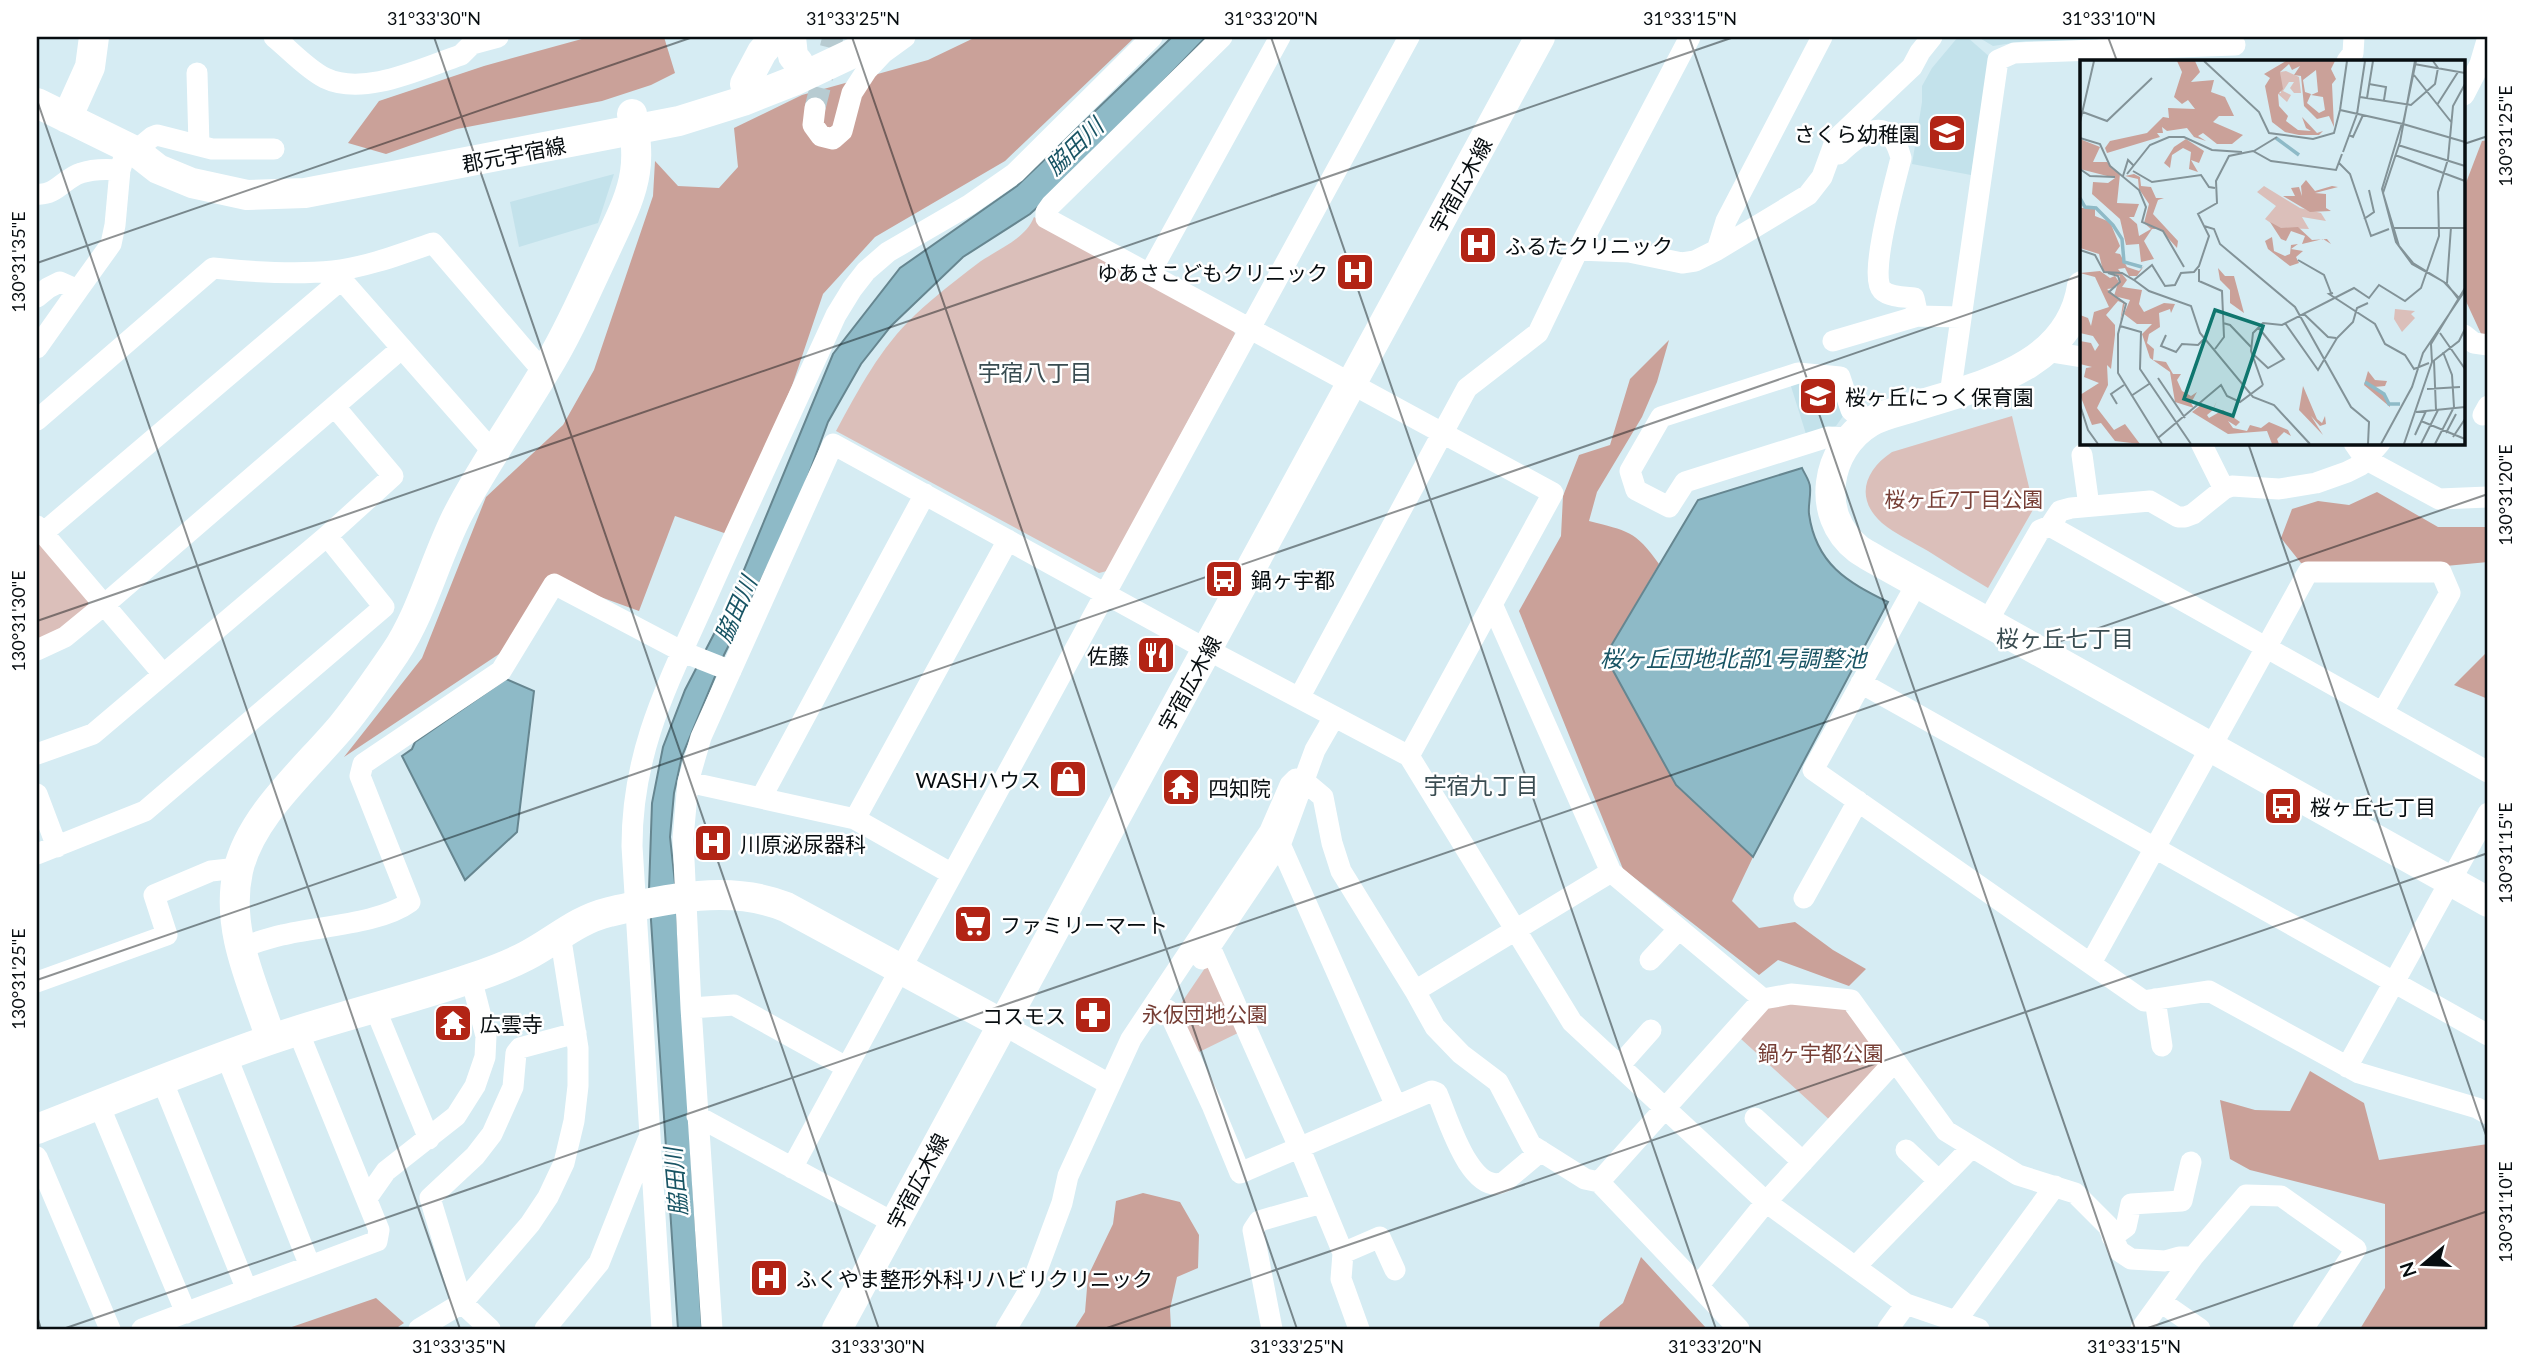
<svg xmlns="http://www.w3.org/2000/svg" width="2525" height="1366" viewBox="0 0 2525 1366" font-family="Lato,'Noto Sans JP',sans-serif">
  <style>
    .built { fill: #c3e2eb }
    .green { fill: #dbbfba }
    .forest { fill: #caa199 }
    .water { fill: #8ebac7; stroke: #668690; stroke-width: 2 }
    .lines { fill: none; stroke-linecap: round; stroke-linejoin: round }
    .street-tunnel { stroke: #b7cbd1; stroke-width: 21; stroke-dasharray: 21 10; stroke-linecap: butt }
    .street { stroke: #fff; stroke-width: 21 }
    .secondary { stroke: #fff; stroke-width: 30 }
    .ticks { fill: none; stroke: #070d10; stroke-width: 2; stroke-opacity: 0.45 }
    .labels { text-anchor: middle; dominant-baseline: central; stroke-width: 5; stroke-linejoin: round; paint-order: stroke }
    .poi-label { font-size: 21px; fill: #070d10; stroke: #fff; text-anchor: start }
    .street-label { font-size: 21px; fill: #070d10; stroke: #fff }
    .park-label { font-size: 21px; fill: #763e35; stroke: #fff }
    .water-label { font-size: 23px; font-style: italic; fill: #185464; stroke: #fff }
    .neighbourhood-label { font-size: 23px; fill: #394c51; stroke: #fff }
    .inset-river { fill: none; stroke: #8ebac7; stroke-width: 3.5 }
    .inset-road { fill: none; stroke: #839398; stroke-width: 2 }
    .view { fill: #0f766e; fill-opacity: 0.15; stroke: #0f766e; stroke-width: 3.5 }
    .inset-edge { fill: none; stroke: #070d10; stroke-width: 3.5 }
    .neatline { fill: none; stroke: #070d10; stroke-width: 2.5 }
    .ticks-label { font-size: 18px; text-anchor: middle; fill: #070d10 }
  </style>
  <rect width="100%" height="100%" fill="#d6ecf3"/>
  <path class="built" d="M1958 37H1967L1991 58 1971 175 1912 164 1922 102V86L1932 68Z
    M1978 37H2099L2098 41H2026L1993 46Z
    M614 174 598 223 519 247 510 202Z
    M1789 380H1836L1846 412 1836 426 1806 434Z"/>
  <path class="green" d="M1034 217 1232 327 1235 334 1107 571 1099 573 836 431C859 389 880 348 915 315 934 297 956 280 977 264 997 249 1025 240 1034 217Z
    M2012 416 2034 508 1988 588C1968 576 1948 564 1928 551 1913 542 1895 534 1882 523 1854 498 1865 470 1892 452Z
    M37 539 88 599V607L49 639 37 643Z
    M1211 966 1240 1032 1197 1053 1178 1008 1205 968Z
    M1791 1001 1845 1009 1881 1056 1882 1065 1833 1123 1741 1039 1768 1008Z"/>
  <path class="forest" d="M589 37H664L675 73 651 85 602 101 457 129 386 154 348 143 379 101 484 66Z
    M976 37H1135L1005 161 875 237 823 294 792 386 727 534 675 516 639 611 562 583 514 644 344 757 422 658 486 497 563 425 594 370 653 196 655 161 678 186 719 188 738 167 734 128 802 95 928 60Z
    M2488 140V339L2483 338 2464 297V188L2482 141Z
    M1669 340 1657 382 1642 417 1597 492 1589 521C1627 531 1635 530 1659 564L1605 656 1676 785 1753 857 1732 901 1759 928 1795 922 1833 950 1866 969 1849 986 1778 960 1759 975 1623 869 1519 611 1561 536 1563 496 1579 455 1610 445 1630 379Z
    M2377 492 2438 527H2488V562L2350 575 2301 563 2281 538 2292 509 2318 501 2349 505Z
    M2488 651V699L2454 685Z
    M2310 1071 2364 1103 2379 1160 2488 1144V1329H2360L2385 1288V1204L2250 1170 2230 1159 2220 1100 2255 1110 2290 1111Z
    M1143 1193 1180 1202 1199 1235 1198 1268 1177 1277 1170 1309 1171 1329H1074L1085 1312 1088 1276 1113 1224 1116 1201Z
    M1641 1257 1707 1329H1599L1600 1322 1623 1303Z
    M376 1298 404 1323 395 1329H286Z"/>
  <path class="water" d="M1172 37H1206L1071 177 1030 214 963 257 891 326 861 364 828 422 796 509 724 655 682 756 674 793 670 837 675 883 702 1329H678L649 890 652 803 663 747 685 690 732 599 833 354 900 268 1017 186Z
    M1802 468C1804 473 1810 481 1810 487 1811 496 1808 505 1809 514 1816 564 1847 582 1888 602L1753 857 1676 785 1605 656 1698 500Z
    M506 679 534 691 517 832 465 880 402 756 412 749 415 742Z"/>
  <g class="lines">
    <path class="street-tunnel" d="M815 108 833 37"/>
    <path class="street" d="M274 37C290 50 307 69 325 78 364 97 422 68 461 55L472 44 498 37
      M1222 37 1051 205 1046 212V218L1553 493 1409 756
      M2347 61 2353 53 2354 37
      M197 73 199 145
      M2464 95 2480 64 2488 37
      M815 108 813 125 821 136 833 139 842 131 852 93 867 70 883 53 905 37
      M135 151 152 137 157 135 212 149H274
      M1839 154C1863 131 1889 113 1901 158 1896 179 1868 276 1882 290 1889 297 1905 297 1914 298L1918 316
      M37 194C56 196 64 178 81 173 92 169 108 169 120 170
      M1578 250 1629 252 1682 263 1695 261 1717 250 1808 195 1822 177 1836 139 1912 67 1920 52 1932 37
      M1717 250 1726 221 1822 37
      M334 271 494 453
      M1150 273 1280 37
      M37 297 48 288 60 282 78 290 111 244 115 225 120 170 127 148
      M2464 335 2474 343 2488 345
      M1833 341 1918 316 1961 317
      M37 348 78 290
      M2045 351 2082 357
      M1950 395 1998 60 2014 53 2235 45
      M2483 415 2488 406
      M37 420 213 268C252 272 293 275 333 271 367 267 401 254 433 243L535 362 547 369
      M1849 438 1828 437 1685 482 1669 507 1636 490 1630 471 1661 417 1798 373 1840 377 1851 410 1867 424
      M2201 443 2224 489
      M2354 443 2365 459 2439 499 2488 497
      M2082 455 2089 506
      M37 526 163 674
      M2050 526 2060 511 2071 508 2150 501 2178 517H2185L2193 514 2224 489 2232 486 2279 489 2316 483 2347 472 2361 465 2380 443
      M43 533 342 279
      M1917 583 1813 770 2144 1001 2209 991 2359 1073 2477 1108 2488 1114
      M1492 604 1611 872 1763 999 1791 994 1851 1000 1946 1131 2018 1175 2075 1193 2108 1226 2119 1251 2131 1259 2165 1261 2179 1257H2193
      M1987 622 2040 530 2050 526 2488 772
      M37 650 65 637 104 605 402 348
      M1861 683 2488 1035
      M1299 698 1467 388 1538 333 1578 250 1690 37
      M37 754 93 734 327 536 393 476 335 407
      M688 782 855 819 952 874
      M37 794 57 847
      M761 798 925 494
      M855 819 1008 540
      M1280 844 1396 1106
      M37 854 145 811 384 607 327 536
      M1804 898 1858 801
      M1210 947 1299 1147 1343 1253 1341 1279 1359 1329
      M240 948C254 943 268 938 282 935 319 926 380 924 410 902L360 776 363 764 501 671 554 584 683 652 731 671
      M1202 959 1282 840 1315 750 1334 717
      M1650 960 1679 929
      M2091 963 2308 572H2441L2450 593 2383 712
      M37 982 167 935 154 895 211 871 238 868
      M1415 991 1611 872
      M2155 999 2162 1046
      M375 1008 429 1139
      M691 1008 683 839 688 782 701 737 833 444 1191 641 1409 756 1572 1022 1766 1202 1906 1304 1979 1329
      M1168 1010 1212 1105 1240 1173 1432 1091 1437 1093C1447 1115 1470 1197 1504 1182L1541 1151
      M1002 1024 1109 1084
      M226 1055 310 1266
      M1619 1066 1651 1030
      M2347 1067 2488 813
      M162 1080 247 1290
      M99 1105 186 1313
      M697 1116 894 1223
      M1755 1118 1803 1162
      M1906 1150 1939 1181
      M37 1157 110 1329
      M792 1168 1409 37
      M1599 1182 1763 999
      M367 1198 386 1171 456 1116 475 1086 485 1057 486 1036 471 978
      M2112 1237 2126 1227 2131 1204 2182 1201 2191 1162
      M1343 1253 1380 1237 1395 1270
      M1855 1267 1972 1147
      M1698 1286 1766 1202 1895 1061
      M2161 1302 2200 1329
      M1956 1321 2055 1186
      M142 1329 377 1241 379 1230 298 1031
      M419 1329 462 1303 530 1224 548 1197 564 1163 574 1121 578 1086V1048L560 934
      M490 1329 462 1303 430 1198 475 1156 492 1134 513 1087 516 1053 520 1048 576 1033
      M545 1329 599 1263 648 1140
      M662 1329 632 846C632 747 671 678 710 590 751 498 794 407 836 315L852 289 866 271 888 252 969 205 1015 173 1152 37
      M712 1329 691 1008 734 1005 846 1067
      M1006 1329 1030 1289 1062 1203 1068 1176 1131 1039 1270 831 1290 785 1296 779 1304 781 1323 797 1332 843 1341 871 1415 991 1435 1027 1461 1054 1498 1082 1531 1145 1585 1179 1599 1182 1739 1329
      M1272 1329 1253 1230 1259 1221 1322 1203
      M1888 1329 1906 1304
      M2141 1329 2193 1257 2246 1195 2281 1196 2356 1249 2303 1329"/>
    <path class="secondary" d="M791 37 793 56 798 62
      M2117 61 2120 37
      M745 84 762 52 775 37
      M37 103 135 151 158 169 192 183 247 195 305 193 679 121 743 101 796 80 887 37
      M67 118 90 67 94 37
      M2082 286C2069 370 1977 386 1910 408 1897 412 1882 415 1870 422 1826 448 1814 515 1858 549 1863 553 1870 556 1876 560L2488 902
      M271 1039C253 984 225 930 238 871 250 816 307 768 342 726 361 703 378 678 395 653 423 611 435 559 458 514 484 464 517 418 546 369 569 332 586 291 605 251 616 226 631 200 635 172 638 153 635 133 632 114
      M37 1129C114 1099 191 1067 269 1040 336 1017 405 1001 472 978 490 972 509 965 526 956 555 941 576 920 609 912 666 899 730 884 786 907L1002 1024
      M837 1329 1540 37"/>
  </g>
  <path class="ticks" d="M434 37 879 1329M852 37 1297 1329M1271 37 1716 1329M1689 37 2135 1329M2108 37 2117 61M37 100 460 1329M2464 144 2488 136M37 263 693 37M2248 443 2488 1141M37 621 1734 37M37 980 2082 275M37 1316 41 1329M63 1329 2488 494M1104 1329 2488 853M2145 1329 2488 1211"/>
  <defs>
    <symbol id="school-square" viewBox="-11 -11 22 22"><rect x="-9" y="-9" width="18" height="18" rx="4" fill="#b22415" stroke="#fff"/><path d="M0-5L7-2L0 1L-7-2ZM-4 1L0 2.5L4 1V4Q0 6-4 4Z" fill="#fff"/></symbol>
    <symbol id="hospital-square" viewBox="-11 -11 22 22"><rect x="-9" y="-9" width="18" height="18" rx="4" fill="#b22415" stroke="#fff"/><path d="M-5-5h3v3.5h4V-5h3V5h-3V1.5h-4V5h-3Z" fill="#fff"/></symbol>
    <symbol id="bus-square" viewBox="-11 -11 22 22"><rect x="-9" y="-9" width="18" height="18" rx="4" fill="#b22415" stroke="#fff"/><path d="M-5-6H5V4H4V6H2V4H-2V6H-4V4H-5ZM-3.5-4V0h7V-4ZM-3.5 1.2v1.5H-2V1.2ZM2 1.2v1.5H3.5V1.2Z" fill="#fff"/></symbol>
    <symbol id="restaurant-square" viewBox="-11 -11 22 22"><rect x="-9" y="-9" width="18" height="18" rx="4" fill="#b22415" stroke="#fff"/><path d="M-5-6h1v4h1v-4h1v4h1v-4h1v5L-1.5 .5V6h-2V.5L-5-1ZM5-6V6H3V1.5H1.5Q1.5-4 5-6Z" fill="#fff"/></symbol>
    <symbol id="shop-square" viewBox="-11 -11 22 22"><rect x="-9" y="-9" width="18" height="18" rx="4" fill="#b22415" stroke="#fff"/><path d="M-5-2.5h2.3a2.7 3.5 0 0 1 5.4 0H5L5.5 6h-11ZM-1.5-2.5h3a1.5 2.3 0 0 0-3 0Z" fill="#fff"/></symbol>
    <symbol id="temple-square" viewBox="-11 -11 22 22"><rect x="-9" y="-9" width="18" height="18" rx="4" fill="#b22415" stroke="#fff"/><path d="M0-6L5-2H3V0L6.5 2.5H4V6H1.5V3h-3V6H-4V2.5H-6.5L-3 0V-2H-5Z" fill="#fff"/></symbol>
    <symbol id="supermarket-square" viewBox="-11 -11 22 22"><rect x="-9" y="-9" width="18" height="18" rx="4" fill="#b22415" stroke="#fff"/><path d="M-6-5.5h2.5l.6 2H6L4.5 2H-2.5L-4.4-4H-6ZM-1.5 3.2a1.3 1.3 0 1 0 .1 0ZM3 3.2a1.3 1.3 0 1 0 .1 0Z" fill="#fff"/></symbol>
    <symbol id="pharmacy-square" viewBox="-11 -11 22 22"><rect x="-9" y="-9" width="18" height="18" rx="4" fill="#b22415" stroke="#fff"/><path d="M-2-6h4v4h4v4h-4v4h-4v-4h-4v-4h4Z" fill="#fff"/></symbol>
  </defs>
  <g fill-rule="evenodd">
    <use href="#school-square" x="1925" y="111" width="44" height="44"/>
    <use href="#hospital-square" x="1456" y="223" width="44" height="44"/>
    <use href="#hospital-square" x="1333" y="250" width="44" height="44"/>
    <use href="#school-square" x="1796" y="374" width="44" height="44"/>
    <use href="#bus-square" x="1202" y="557" width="44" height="44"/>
    <use href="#restaurant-square" x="1134" y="633" width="44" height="44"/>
    <use href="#shop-square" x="1046" y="757" width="44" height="44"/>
    <use href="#temple-square" x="1159" y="765" width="44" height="44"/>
    <use href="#bus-square" x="2261" y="784" width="44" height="44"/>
    <use href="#hospital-square" x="691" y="821" width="44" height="44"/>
    <use href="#supermarket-square" x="951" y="902" width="44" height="44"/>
    <use href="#pharmacy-square" x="1071" y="993" width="44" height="44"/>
    <use href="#temple-square" x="431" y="1001" width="44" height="44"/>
    <use href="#hospital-square" x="747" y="1256" width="44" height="44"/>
  </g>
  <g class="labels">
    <g class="poi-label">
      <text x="1920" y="133" text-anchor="end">さくら幼稚園</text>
      <text x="1505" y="245">ふるたクリニック</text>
      <text x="1328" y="272" text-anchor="end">ゆあさこどもクリニック</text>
      <text x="1845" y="396">桜ヶ丘にっく保育園</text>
      <text x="1251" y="579">鍋ヶ宇都</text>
      <text x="1129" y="655" text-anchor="end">佐藤</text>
      <text x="1041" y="779" text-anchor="end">WASHハウス</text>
      <text x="1208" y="787">四知院</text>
      <text x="2310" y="806">桜ヶ丘七丁目</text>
      <text x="740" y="843">川原泌尿器科</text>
      <text x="1000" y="924">ファミリーマート</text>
      <text x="1066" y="1015" text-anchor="end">コスモス</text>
      <text x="480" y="1023">広雲寺</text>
      <text x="796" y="1278">ふくやま整形外科リハビリクリニック</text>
    </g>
    <g class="street-label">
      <text transform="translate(514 154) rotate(-11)">郡元宇宿線</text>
      <text transform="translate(1460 185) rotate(-61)">宇宿広木線</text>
      <text transform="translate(1189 683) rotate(-61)">宇宿広木線</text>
      <text transform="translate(917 1181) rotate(-62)">宇宿広木線</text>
    </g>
    <g class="park-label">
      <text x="1964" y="498">桜ヶ丘7丁目公園</text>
      <text x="1205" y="1013">永仮団地公園</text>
      <text x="1821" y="1052">鍋ヶ宇都公園</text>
    </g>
    <g class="water-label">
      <text transform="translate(1074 146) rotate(-44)">脇田川</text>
      <text transform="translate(735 609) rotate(-66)">脇田川</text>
      <text x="1733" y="658">桜ヶ丘団地北部1号調整池</text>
      <text transform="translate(675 1182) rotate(-95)">脇田川</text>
    </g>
    <g class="neighbourhood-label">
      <text x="1035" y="372">宇宿八丁目</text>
      <text x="2065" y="638">桜ヶ丘七丁目</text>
      <text x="1481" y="785">宇宿九丁目</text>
    </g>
  </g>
  <g transform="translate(2080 60)">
    <rect width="385" height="385" fill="#d6ecf3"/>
    <path d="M206 11 219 17 221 33H214L210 28 214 22H209L203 31 211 35 207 42 197 33H201L200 12ZM184 126 220 148 241 153 246 161 222 157 229 169 198 168 185 159 196 146 177 132ZM315 249 335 251 331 254 335 258 322 272 314 259Z" fill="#dbbfba"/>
    <path d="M97 1H115L120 12 111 22 134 20 131 32 145 37 154 56H139L133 62 163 75 152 84H137L123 73 118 76 126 81 114 77 107 68 87 71 82 67 83 73H77L80 77 27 93 25 88 30 81 67 73 83 57 89 58 88 48 115 49 108 40 102 44 94 37 102 12ZM206 1H255L251 9 256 19 252 24 254 67 249 56 237 59 224 46 221 16 214 15 220 6 212 10 209 4 200 12 203 29 198 34 199 46 208 56 206 61 218 70 231 71 226 68 222 57 237 73 243 71 239 75H219L205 72 192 62 185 26 190 18 184 14ZM236 10 238 32 231 35 243 37 245 50 239 53 227 43 231 34 225 32 223 20ZM0 79 20 87 13 102H27L40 114 37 143 59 144 54 157H49L57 164 59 176 71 169 64 163 69 144 59 129 58 119 45 116 54 114 60 117 61 126 71 127 76 138H84L78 140 73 154 98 181 97 188 80 169H72L64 181 74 199 61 202 59 184 46 185 40 159 12 134 13 122 28 123 35 118 0 109ZM106 79 124 91 119 103 111 100 118 112 109 109 111 92 103 88 92 95 90 108 84 103 94 87ZM226 120 235 131 252 126 258 127 235 133 246 134V148L251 151 230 152 203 136H215L211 128 219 127 222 136 221 126ZM0 148H15V156L30 162 40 186 35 193 40 194 47 207 59 211 64 206 57 216H49L45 208 38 209 47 220 42 227 62 230 59 244 64 252 84 243 95 244 91 253 90 249 79 253 80 267 69 274 67 283 74 289 73 300 86 302 93 314H101L97 320 102 331 111 336 117 332 111 343 114 348 95 342 90 312 70 298 62 274 72 264H57L44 254 50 240 34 236 40 216 23 211 19 194 0 188ZM190 162 201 168 218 167 232 180 247 179 251 184 243 179 222 184 225 176 211 171 206 181 201 179ZM192 177 194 191 205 196 210 194 211 185 218 184 211 189 223 191 216 197 219 203 210 206 188 189 185 181ZM138 208 145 216H154L164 253 150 243V230L140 220ZM20 211 30 218 35 216 39 222 35 228 27 229 45 243 40 262 43 243 38 241 26 255 35 265V275L31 309 27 305 28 325 17 348 34 370 45 364 60 384 35 381 21 363 12 365 0 335 19 323 4 317 6 308 12 307 0 304V281L11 283 15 291 19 285 13 276 0 273V255L8 258 11 266 14 252 29 247 15 217 0 213ZM288 311 295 320 307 321 305 326 294 327 302 332 310 343V347L284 325ZM223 326 237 359 242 363 245 356 246 364 240 366 231 356 243 375 219 350ZM137 341 133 350 127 355 129 358 143 350 160 362 156 366 148 361 153 368 167 371 170 365 181 368 189 362 208 370 211 376 204 372 197 379 199 384H192L187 371 148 374 112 352 122 344 133 349Z" fill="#caa199" fill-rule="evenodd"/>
    <path class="inset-river" d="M196 78 219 95M0 138 5 147 16 148 33 165 42 179 44 202 62 207M285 322 304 334 309 344H320"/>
    <path class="inset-road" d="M124 1 179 52 189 73 233 79 254 73 260 50 323 64 336 1M335 1 320 82 303 133 319 186 333 203 367 224 379 240M334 4 385 13M334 15 372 63M289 24 306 27 304 40M280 37 331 45 355 24 358 8 353 1M287 38 293 1M357 45 378 12M260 50 267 1M0 51 27 61 72 18M277 54 285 1M0 62 14 1M322 63 302 129 316 182 332 204 364 222 379 238M323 64 385 82M269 75 273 77 283 55M0 78 20 84 30 106 59 130 66 147 62 162 83 171 104 207M318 85 385 106M174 91 197 77M263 92 277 54M315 95 385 121M259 103 270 114 291 176 309 169M0 109 10 116 35 117M53 111 72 122 121 115 129 127 135 128M47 114 70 85 89 77H104L132 90 162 92M43 116 48 100 53 105M284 159 294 152 289 130M124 166 134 169 140 184 215 247 271 347 289 362 288 384M312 168H385M0 190 15 195 24 212 42 213 54 220 72 205 85 226 95 225 101 213 114 212 119 206 129 176 118 154 137 143 136 121 149 96 173 91 191 101 256 110 262 94M218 200 244 215 251 233M119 209V221L142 231 144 277 135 289M28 213 38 216 40 222 29 232 46 244 38 274V313L82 384M54 220 69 231 111 246 120 273 173 337 194 345 230 384M367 223 371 167M253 233 249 234 295 264 305 284 325 295 334 309 349 303M224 254 248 277 256 278M143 263 150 265 171 287M205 263 238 310 257 278 273 262 277 248 288 243M40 266 61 272 60 309 111 384M360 273 385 309M86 275 81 286 96 292 102 284 118 285 125 278M173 294 188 308 204 299 178 267M354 301 356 350M352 302 351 284 385 228M78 318 105 358M183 325 171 291 173 273 183 263 202 265 274 228 289 238 299 225 325 241 341 228 359 176 358 132 368 99 373 46 385 24M347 329 380 327M51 336 69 324M37 344 31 334 44 325M0 345 8 370 18 384M336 352 385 347M341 361 385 379M366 373 376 354M335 375 346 351M373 377 385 359M78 378 141 325 147 336 160 342 183 325M301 384 332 327 343 293 384 232M324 384 352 302 379 281 385 269M341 384 358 350M355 384 374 347 372 315 363 292"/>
    <path class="view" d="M135 250 183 266 153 356 104 339Z"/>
    <rect width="385" height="385" class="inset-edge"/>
  </g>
  <rect width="2525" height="1366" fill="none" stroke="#ffffff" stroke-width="77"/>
  <g transform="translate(2424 1264) rotate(251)" stroke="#ffffff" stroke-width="5" paint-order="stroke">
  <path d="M0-5L12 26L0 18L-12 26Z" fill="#070d10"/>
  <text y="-10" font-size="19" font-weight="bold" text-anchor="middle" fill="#070d10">N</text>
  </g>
  <rect x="38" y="38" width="2448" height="1290" class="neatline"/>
  <g class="ticks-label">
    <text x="434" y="25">31°33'30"N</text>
    <text x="853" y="25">31°33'25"N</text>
    <text x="1271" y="25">31°33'20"N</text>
    <text x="1690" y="25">31°33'15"N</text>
    <text x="2109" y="25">31°33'10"N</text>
    <text transform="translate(2506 136) rotate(-90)" y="6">130°31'25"E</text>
    <text transform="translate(19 262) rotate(-90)" y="6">130°31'35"E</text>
    <text transform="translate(2506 495) rotate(-90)" y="6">130°31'20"E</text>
    <text transform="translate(19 621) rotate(-90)" y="6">130°31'30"E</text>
    <text transform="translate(2506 853) rotate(-90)" y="6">130°31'15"E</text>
    <text transform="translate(19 979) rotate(-90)" y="6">130°31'25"E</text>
    <text transform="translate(2506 1212) rotate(-90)" y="6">130°31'10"E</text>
    <text x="459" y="1353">31°33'35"N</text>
    <text x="878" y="1353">31°33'30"N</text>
    <text x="1297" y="1353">31°33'25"N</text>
    <text x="1715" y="1353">31°33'20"N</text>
    <text x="2134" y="1353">31°33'15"N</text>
  </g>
</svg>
